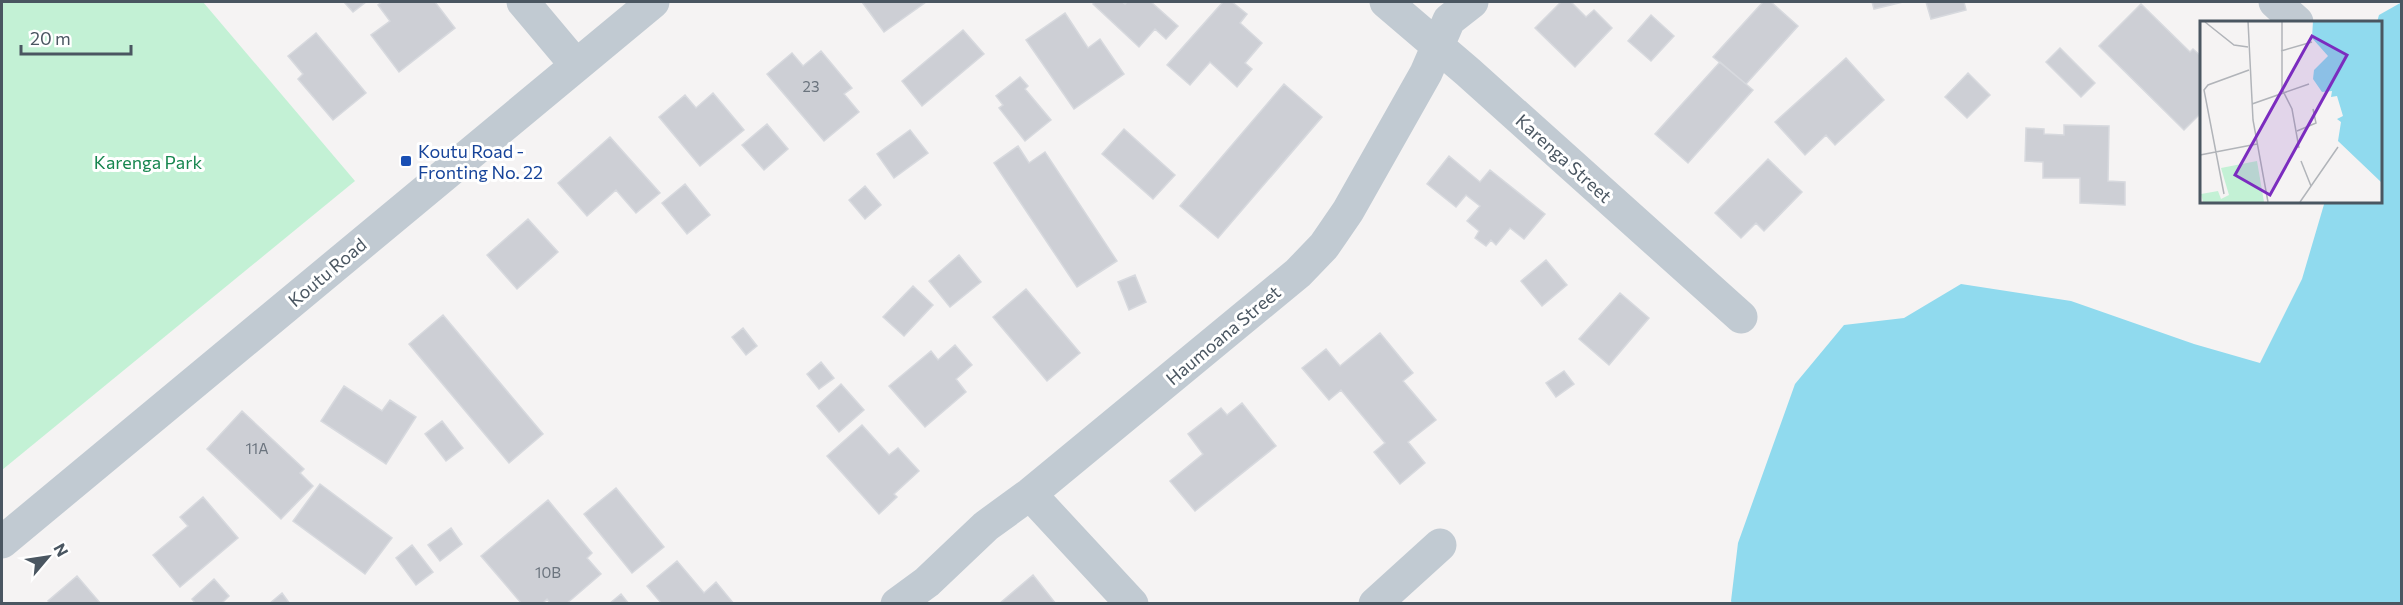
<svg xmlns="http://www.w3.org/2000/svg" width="2403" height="605" viewBox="0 0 2403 605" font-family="Commissioner,sans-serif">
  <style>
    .green { fill: #c3f1d5 }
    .water { fill: #90daee }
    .building { fill: #cdcfd5; stroke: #d7d9de; stroke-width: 1.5 }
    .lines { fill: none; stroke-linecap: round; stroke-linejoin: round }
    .minor { stroke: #c1cad2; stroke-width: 33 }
    .transit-dot { fill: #1a4fb4; stroke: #fff; stroke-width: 2 }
    .labels { text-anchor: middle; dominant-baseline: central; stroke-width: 6; stroke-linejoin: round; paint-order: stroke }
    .number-label { font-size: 15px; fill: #6b747e }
    .transit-label { font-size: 18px; fill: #164399; stroke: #fff; text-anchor: start }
    .street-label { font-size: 18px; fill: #4a5661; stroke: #fff }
    .park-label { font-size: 18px; fill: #17864f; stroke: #fff }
    .inset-road { fill: none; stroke: #b1b4b9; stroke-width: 1.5 }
    .view { fill: #7b2cbf; fill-opacity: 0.15; stroke: #7b2cbf; stroke-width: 3 }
    .inset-edge { fill: none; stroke: #4a5661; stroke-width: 3 }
  </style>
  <rect width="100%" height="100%" fill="#f5f3f3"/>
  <path class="green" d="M2 2H203L355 181 2 470Z"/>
  <path class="water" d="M2402 2 2401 603H1732L1731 601 1738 543 1795 384 1844 325 1904 318 1961 284 2071 301 2194 344 2260 363 2302 279 2325 201H2380V22H2377L2379 15Z"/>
  <path class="building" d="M344 2H366L353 12Z
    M382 2H435L455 28 399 72 371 35 390 21 378 5Z
    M862 2H926L884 32Z
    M1095 2H1122L1125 4 1127 2H1151L1178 26 1166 39 1155 29 1139 47 1093 4Z
    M1223 2H1232L1247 14 1240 23 1262 43 1245 63 1252 69 1237 87 1210 62 1190 85 1167 65Z
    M1561 2H1571L1586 17 1594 10 1612 28 1575 67 1535 28Z
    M1763 2H1771L1798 26 1746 84 1713 57Z
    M1872 2H1903L1874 9Z
    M1926 2H1964L1966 10 1931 19Z
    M2141 4 2190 52 2193 49 2202 57V112L2184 130 2099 46Z
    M1065 13 1088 48 1100 39 1124 74 1074 109 1026 40Z
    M1651 15 1674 36 1651 61 1628 41Z
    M963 30 984 54 922 106 902 81Z
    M316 33 366 93 333 120 298 79 303 74 288 56Z
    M2060 48 2095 83 2081 97 2046 62Z
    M821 51 852 88 844 94 859 112 824 141 767 74 792 53 803 66Z
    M1846 58 1884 100 1835 145 1826 135 1805 155 1775 122Z
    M1720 62 1753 90 1688 163 1655 134Z
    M1968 73 1990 95 1967 118 1945 97Z
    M1020 77 1028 86 1025 89 1051 120 1025 141 999 108 1003 105 996 96Z
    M1284 84 1322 117 1218 238 1180 206Z
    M713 93 744 130 700 166 659 117 685 95 696 108Z
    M767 124 788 149 764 170 742 145Z
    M2064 125 2109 126 2108 181 2125 182V205L2080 203V178H2043V162L2025 161 2026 128 2044 129V134L2064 135Z
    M1124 129 1175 175 1153 199 1102 154Z
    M910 130 928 153 894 178 877 154Z
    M610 137 660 193 636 213 616 190 587 216 558 183Z
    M1018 146 1029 163 1045 152 1117 261 1077 287 994 163Z
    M1449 156 1480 182 1490 170 1545 214 1524 239 1510 228 1496 245 1491 240 1486 246 1475 238 1479 231 1467 221 1480 206 1466 195 1456 207 1427 184Z
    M1768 159 1802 192 1764 231 1756 223 1741 238 1715 213Z
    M685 184 710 215 687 234 662 203Z
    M865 186 881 205 865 219 849 200Z
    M528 219 558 252 517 289 487 255Z
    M959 255 981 282 950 307 929 281Z
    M1546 260 1567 285 1542 306 1521 281Z
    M1135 275 1146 302 1129 310 1118 282Z
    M913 286 933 305 904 336 883 317Z
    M1026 289 1080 353 1047 381 993 317Z
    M1620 293 1649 318 1609 365 1579 339Z
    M443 315 543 434 509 463 409 344Z
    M743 328 757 346 746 355 732 337Z
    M1380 333 1413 373 1403 381 1436 420 1408 442 1425 463 1400 484 1374 452 1385 443 1341 390 1329 400 1302 368 1326 349 1340 366Z
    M955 345 972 365 956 379 966 392 925 427 889 386 931 351 938 360Z
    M821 362 834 378 819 389 807 374Z
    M1564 371 1574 384 1556 397 1546 383Z
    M841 384 864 410 839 432 817 406Z
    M344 386 382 411 390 400 416 417 386 464 321 421Z
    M1242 403 1276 446 1195 511 1170 481 1203 454 1188 434 1221 408 1227 415Z
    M242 411 304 469 300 473 313 486 281 519 207 449Z
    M442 421 463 448 446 461 425 434Z
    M862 425 889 455 898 448 919 471 894 494 897 497 879 514 827 456Z
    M320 484 392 538 365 574 293 521Z
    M616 488 664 547 632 573 584 514Z
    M203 497 238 538 180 587 153 555 188 526 180 517Z
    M548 500 592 553 587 558 601 574 566 604H551L547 599 542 604H522L481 556Z
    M451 528 462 544 440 561 428 545Z
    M412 545 433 572 416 585 396 558Z
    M677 561 704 593 716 582 734 604H662L647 586Z
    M1033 575 1056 604H999Z
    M77 576 101 604H50L48 601Z
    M214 579 229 596 221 604H196L192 599Z
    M282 593 290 604H269Z
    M621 594 629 604H609Z"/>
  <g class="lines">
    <path class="minor" d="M523 2 576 65
      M1386 2 1468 72 1741 317
      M2275 2 2297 22
      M1030 494 1132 604
      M2 542 653 2
      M897 604 927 582 986 526 1030 494 1298 273 1324 246 1348 211 1426 73 1449 20 1472 2
      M1375 604 1440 545"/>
  </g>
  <rect class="transit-dot" x="400" y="155" width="12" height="12" rx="3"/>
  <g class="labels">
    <g class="number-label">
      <text x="811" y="86">23</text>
      <text x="257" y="448">11A</text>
      <text x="548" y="572">10B</text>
    </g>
    <g class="transit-label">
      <text x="418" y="151">Koutu Road -<tspan x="418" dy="21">Fronting No. 22</tspan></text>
    </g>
    <g class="street-label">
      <text transform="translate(1564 158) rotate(42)">Karenga Street</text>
      <text transform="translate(327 272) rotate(-40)">Koutu Road</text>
      <text transform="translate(1223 335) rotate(-40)">Haumoana Street</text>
    </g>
    <g class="park-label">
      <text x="148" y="162">Karenga Park</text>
    </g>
  </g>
  <g transform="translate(2200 21)">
    <rect width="182" height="182" fill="#f5f3f3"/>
    <path d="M57 140 64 181H3L1 173 18 170 21 178 29 174 21 147Z" fill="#c3f1d5"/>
    <path d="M113 0H181V161L138 120 141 101 137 98 143 95 137 75 131 76 132 70 122 71 113 58 114 49 128 35 112 17Z" fill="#90daee"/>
    <path class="inset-road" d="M48 0 53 99 68 181M82 0V68L92 88 99 127M5 1 34 24 48 26M81 30 112 21M52 83 109 63M97 110 116 102 113 88M0 134 57 123M101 140 111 165M24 173 4 69 8 64 49 49M100 181 138 126"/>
    <path class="view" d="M112 15 147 34 70 174 35 154Z"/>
    <rect width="182" height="182" class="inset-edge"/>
  </g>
  <rect width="2403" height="605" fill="none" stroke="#4a5661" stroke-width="6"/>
  <g transform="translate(48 557) rotate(61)" stroke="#ffffff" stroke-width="4.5" paint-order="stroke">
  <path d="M0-4.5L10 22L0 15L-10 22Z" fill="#4a5661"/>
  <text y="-9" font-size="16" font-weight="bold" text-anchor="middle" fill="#4a5661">N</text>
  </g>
  <path d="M21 45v9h110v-9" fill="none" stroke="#4a5661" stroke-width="3"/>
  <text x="30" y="45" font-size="18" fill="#4a5661" stroke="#ffffff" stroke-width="4.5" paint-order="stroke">20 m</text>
</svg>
